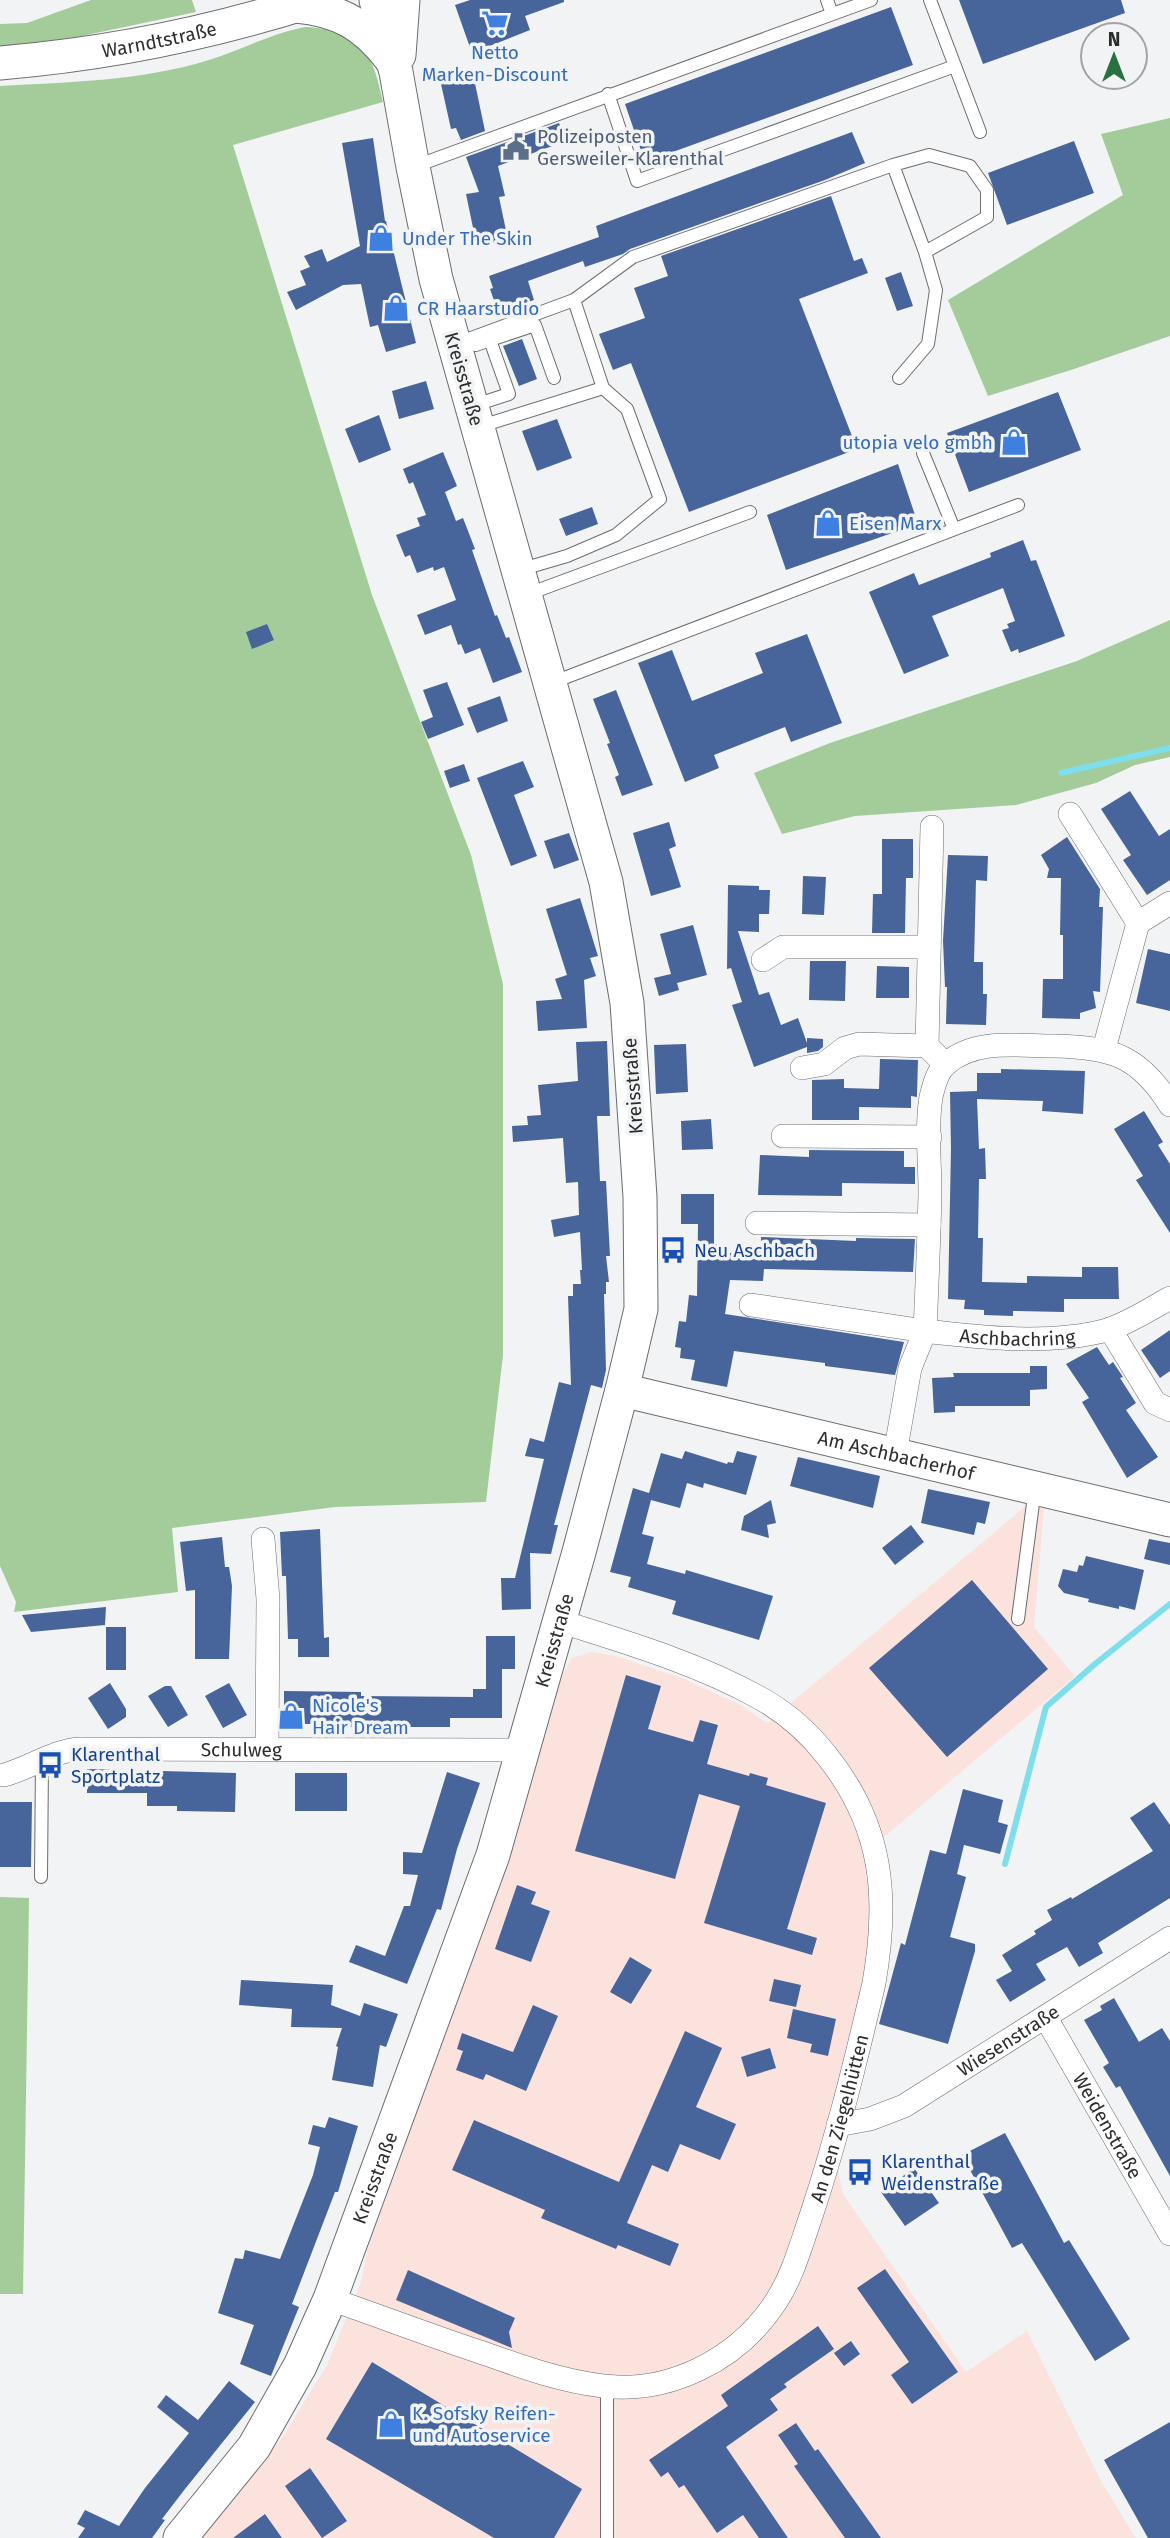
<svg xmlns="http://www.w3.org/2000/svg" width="1170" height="2538" viewBox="0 0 1170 2538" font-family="'Fira Sans',sans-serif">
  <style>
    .industrial { fill: #fce2dd }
    .green { fill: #a4cc9a }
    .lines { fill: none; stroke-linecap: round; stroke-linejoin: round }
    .stream { stroke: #7edeeb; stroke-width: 6 }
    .building { fill: #47659a }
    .lane-casing { stroke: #6b6c6e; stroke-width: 14 }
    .street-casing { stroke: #6b6c6e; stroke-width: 24 }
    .secondary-casing { stroke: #6b6c6e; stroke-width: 35 }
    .lane { stroke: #fff; stroke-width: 12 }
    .street { stroke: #fff; stroke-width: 23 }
    .secondary { stroke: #fff; stroke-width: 33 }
    .labels { text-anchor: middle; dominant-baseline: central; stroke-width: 7; stroke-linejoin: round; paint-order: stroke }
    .street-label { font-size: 19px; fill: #2b2c2c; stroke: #f2f3f4 }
    .shop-label { font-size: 19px; fill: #366cbe; stroke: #f2f3f4; text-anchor: start }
    .service-label { font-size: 19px; fill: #4e5e75; stroke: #f2f3f4; text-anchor: start }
    .transit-label { font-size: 19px; fill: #164399; stroke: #f2f3f4; text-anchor: start }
  </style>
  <rect width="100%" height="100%" fill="#f2f3f4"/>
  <path class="industrial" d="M1027 1505 1044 1509 1034 1627 1075 1676 865 1853 872 1912 866 1980 828 2121 843 2194 966 2372 1027 2331 1101 2481 1136 2538H200L282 2438 327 2365 361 2282 368 2248 508 1860 538 1751 562 1675 572 1658 591 1652 616 1656 682 1678 741 1705 767 1723Z"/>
  <path class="green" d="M91 0H192L196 12 77 37 0 47V24L27 23Z
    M305 27C361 30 372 50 383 102L233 145 372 595 471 855 503 984V1355L486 1502 335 1507 172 1528 178 1592 14 1612 16 1602 0 1566V86C69 82 142 81 209 60 242 50 269 34 305 27Z
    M1170 118V336L1074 369 988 396 948 300 1123 195 1101 134Z
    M1170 620V757L1135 765 1096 783 1016 805 855 816 782 834 754 773 830 743 1077 661Z
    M0 1897 29 1898 23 2294H0Z"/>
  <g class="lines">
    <path class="stream" d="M1061 773 1170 748
      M1005 1864 1046 1707 1095 1664 1170 1604"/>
  </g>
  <path class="building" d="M470 0H564V2L525 16 530 30 472 53 455 5Z
    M959 0H1121L1125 13 983 64Z
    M891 7 913 65 645 162 625 104Z
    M472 69 485 131 461 140 456 128 451 129 439 75Z
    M559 123 566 141 498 166 505 196 499 197 508 240 477 247 466 194 479 192 466 157Z
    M852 132 865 163 825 180 630 249 623 254 585 267 583 261 528 281 534 300 498 312 490 289 493 288 489 276 599 237 596 226Z
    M373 138 385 221H386L416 343 386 352 378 325 370 327 361 284 343 285 296 310 287 292 306 285 300 271 310 267 304 256 322 249 327 262 360 246 342 143Z
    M1074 141 1094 193 1007 225 988 173Z
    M831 196 854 261 862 258 868 273 799 299 857 449 689 512 631 363 613 370 599 334 645 318 634 288 668 276 661 256Z
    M901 272 913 306 897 311 885 278Z
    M522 339 537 379 519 386 503 346Z
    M426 381 434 409 399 419 392 391Z
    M1058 392 1081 450 969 492 947 433Z
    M379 415 391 450 359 463 345 429Z
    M557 419 572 458 537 471 522 431Z
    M443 452 457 486 445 492 456 521 463 518 475 549 472 550 495 616 497 615 506 638 509 637 522 672 493 683 480 648 465 654 461 644 458 645 451 625 425 635 417 615 456 600 444 567 434 571 433 567 417 573 410 555 405 557 396 535 420 526 417 518 426 515 413 482 409 484 403 469Z
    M898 464 918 524 786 570 767 515Z
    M592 507 598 524 566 536 559 519Z
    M1023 540 1031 561 1036 560 1065 636 1019 653 1018 649 1011 652 1002 630 1009 628 1007 624 1015 621 1003 588 932 616 949 656 904 674 869 592 914 573 919 585 991 557 990 553Z
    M267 624 274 640 252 649 246 632Z
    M807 634 842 723 791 742 785 727 714 755 719 768 685 782 638 663 672 650 692 701 763 673 755 653Z
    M447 682 464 725 428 739 421 722 433 717 423 690Z
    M616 690 653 785 622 796 615 777 619 775 607 744 610 743 593 699Z
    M500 696 508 721 477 733 467 708Z
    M523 761 534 787 514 795 537 856 511 866 477 778Z
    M464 764 470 781 450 788 444 771Z
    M1130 791 1159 836 1170 829V880L1147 895 1123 860 1131 855 1101 809Z
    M669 822 676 846 669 849 681 887 651 896 633 833Z
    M569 833 579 860 554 869 544 841Z
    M1067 837 1100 889 1099 907H1103L1100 992 1093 991 1096 1008 1080 1013V1019L1042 1018 1043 979H1063V935H1060L1061 878H1047L1049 869 1041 855Z
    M882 839H913V878H906L905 933H872L873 894H882Z
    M948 855 988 856 987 881 976 880 974 962H983V994H987L986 1025 946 1024 947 987H945L943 941Z
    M803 876 826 877 824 915 802 914Z
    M728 885 759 886V890H770L769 914H759V932L738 931 759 995 769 992 781 1025 798 1018 807 1043V1038L823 1039V1047L818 1051 807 1053V1047L754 1067 732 1005 742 1002 731 968 727 969Z
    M580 898 598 956 590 958 596 976 584 980 587 1028 538 1031 536 1001 562 999 555 979 567 975 546 909Z
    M693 925 707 975 677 983 679 990 659 996 654 978 671 974 660 934Z
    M1148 949 1170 954V1011L1136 1003Z
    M810 961H846L845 1001 809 1000Z
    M877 966 909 967V998H876Z
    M607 1041 610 1116H597L600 1181H606L610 1256H606L609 1282H606V1294H604L606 1370 602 1388 591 1385 554 1525H558L551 1554 530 1553 531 1609 502 1610 501 1578H515L544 1459 525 1456 530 1438 544 1442 559 1382 571 1385 568 1296H573V1284H581L580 1270H582L580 1232 554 1237 551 1220 579 1215 578 1182 566 1183 563 1138 513 1142 512 1126 528 1125 527 1116 541 1115 538 1085 578 1081 576 1042Z
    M686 1044 688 1092 656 1094 654 1045Z
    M880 1059 918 1060 917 1094V1097L911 1096V1108L859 1107V1120H812V1080L844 1079V1088L879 1089Z
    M1001 1069 1085 1071 1083 1114 1042 1111 1043 1101 977 1099 979 1149 985 1148 986 1179H979L978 1238H983L982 1282 1027 1283V1276L1082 1277V1267H1118L1119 1299H1064V1312L1013 1311V1316L984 1315V1310L964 1309 965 1300 948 1299 951 1149 950 1092 977 1091V1073H1001Z
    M1144 1111 1163 1142 1158 1145 1170 1164V1233L1136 1180 1143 1176 1114 1129Z
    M711 1119 713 1149 682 1150 681 1121Z
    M809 1150 904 1151V1167H915V1184L842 1183V1196L758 1195 760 1155 809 1157Z
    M681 1194H714V1244H728V1253H761V1237L856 1241V1238L915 1239 913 1272 764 1269 763 1281 730 1280 725 1314 904 1342 895 1375 825 1366V1363L734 1351 727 1387 691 1380 695 1360 680 1358 681 1348 675 1347 679 1321 686 1322 689 1295 697 1296 698 1224H681Z
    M1170 1330V1371L1160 1378 1141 1350Z
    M1097 1347 1109 1365 1113 1362 1123 1377 1120 1378 1136 1403 1126 1410 1158 1457 1127 1478 1082 1402 1089 1398 1066 1364Z
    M1030 1366H1047V1389L1030 1390V1406H955V1412L934 1413 932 1378 954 1377 953 1373H1030Z
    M685 1451 727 1464 728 1462 733 1463 737 1451 757 1456 746 1495 704 1483 703 1488 687 1483 680 1508 651 1500 642 1534 654 1537 647 1564 685 1574 686 1570 773 1596 759 1640 672 1614 676 1601 628 1587 631 1577 610 1572 633 1488 649 1493 661 1453 682 1459Z
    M798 1457 880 1476 873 1508 790 1486Z
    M928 1489 990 1502 985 1524 977 1522 974 1535 921 1523Z
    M771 1500 776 1523 767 1525 769 1538 741 1530 744 1516Z
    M911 1525 924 1542 895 1565 882 1548Z
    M320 1529 324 1638 329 1637V1657H298V1639H288L286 1576H282L280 1532Z
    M222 1537 225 1567H229L232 1586 229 1659H195V1590L186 1591 180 1542Z
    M1149 1539 1170 1543V1565L1144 1559Z
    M1086 1556 1144 1570 1135 1610 1119 1606V1609L1088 1602 1089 1599 1064 1593 1058 1586 1063 1569 1077 1572 1079 1565 1083 1566Z
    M972 1580 1048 1669 947 1757 869 1668Z
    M106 1607 105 1625 31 1632 22 1615Z
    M106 1627H126V1670H106Z
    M486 1636H515V1669H502V1718H450V1727H331V1724H284V1691L361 1692V1696L473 1697V1689H486Z
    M626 1675 661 1686 648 1729 693 1742 700 1720 718 1725 707 1764 749 1776 750 1773 768 1778 766 1785 826 1803 787 1929 817 1938 812 1955 704 1923 740 1806 699 1794 675 1879 575 1851Z
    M110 1683 126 1709V1717L108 1729 88 1698Z
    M229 1683 247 1715 223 1728 205 1696Z
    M165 1686H171L188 1715 168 1727 148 1696Z
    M87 1769 236 1773 235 1812 177 1811V1806H147V1793H87Z
    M447 1772 480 1783 457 1849 441 1910 437 1909 407 1984 349 1962 356 1945 385 1956 404 1906H410L418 1875 403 1874V1852L422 1853Z
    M295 1773H347V1811H295Z
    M963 1789 1003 1800 998 1822 1008 1825 1000 1854 964 1845 957 1874 966 1877 950 1937 975 1944V1951L948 2044 879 2024 901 1943 905 1945 930 1850 946 1854Z
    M0 1802H32L31 1867H0Z
    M1154 1802 1170 1825V1898L1098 1943 1103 1953 1079 1967 1067 1947 1036 1964 1046 1980 1010 2002 996 1980 1012 1971 1002 1955 1036 1934 1034 1931 1052 1920 1047 1910 1071 1897 1072 1899 1153 1851 1130 1818Z
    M517 1885 536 1892 531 1904 550 1911 531 1962 495 1949Z
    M630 1957 652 1970 631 2004 610 1992Z
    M774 1979 801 1985 796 2007 769 2001Z
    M241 1980 333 1985 331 2005 360 2016 364 2003 398 2014 386 2047 380 2045 373 2087 332 2080 338 2047 336 2046 342 2028 291 2027 292 2009 239 2005Z
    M1114 1998 1139 2042 1162 2028 1170 2041V2176L1120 2086 1116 2088 1103 2067 1109 2063 1084 2020 1102 2010 1100 2006Z
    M533 2005 558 2016 526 2091 486 2074 483 2080 456 2070 463 2051 457 2049 462 2033 513 2052Z
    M793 2009 836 2019 828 2056 810 2052 812 2044 787 2038Z
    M685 2031 722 2048 696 2107 736 2124 720 2160 680 2144 668 2172 652 2165 627 2223 679 2244 670 2266 618 2245 616 2249 541 2218 545 2210 452 2170 474 2120 619 2182Z
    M770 2048 776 2068 747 2077 741 2057Z
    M329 2117 358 2126 338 2192H335L292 2304 299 2307 271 2376 240 2364 254 2325 218 2313 235 2258 243 2259 245 2250 280 2259 313 2175 320 2147 308 2144 313 2125 325 2128Z
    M1005 2133 1064 2243 1069 2240 1130 2339 1095 2361 1022 2243 1012 2248 962 2155Z
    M914 2168 939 2203 905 2226 881 2192Z
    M885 2269 958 2372 912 2404 891 2375 909 2362 857 2288Z
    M408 2270 515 2318 509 2332 512 2348 396 2300Z
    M818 2326 834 2349 784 2384 787 2387 770 2399 778 2410 726 2447 788 2538H759L743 2515 717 2533 684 2485 679 2488 668 2472 661 2477 649 2460 728 2406 721 2395Z
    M851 2341 860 2354 844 2366 834 2353Z
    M372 2362 582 2489 554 2538H494L326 2439Z
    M229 2381 255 2402 185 2489 162 2519 165 2520 152 2538H78L85 2528 77 2524 85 2510 119 2526 145 2488 189 2433 157 2407 166 2395 198 2420Z
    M1170 2422V2538H1148L1104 2460Z
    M796 2423 815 2451 818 2449 881 2538H845L794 2466 798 2464 778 2435Z
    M310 2468 347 2521 322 2538 285 2486Z
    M265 2514 282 2538H233Z"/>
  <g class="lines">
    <defs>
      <path id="lane" d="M827 0 832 14
        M930 0 980 132
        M608 94 637 181 955 66
        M893 165 929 155 970 166 987 190V217L925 252
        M413 167 871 0
        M574 300 603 388
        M490 340 535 325 554 378
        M455 344 574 300 633 257 893 165 925 252 936 290 928 344 899 378
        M472 406 509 394 490 340 476 345
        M478 427 603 388 627 409 660 499 616 535 567 556 519 570
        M923 453 954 529
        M528 594 750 512
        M551 683 1018 505
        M1018 1619 1035 1488
        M41 1877 42 1761
        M607 2538V2387"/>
      <g id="street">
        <path d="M1070 814 1138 923"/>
        <path d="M932 827 927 1046 945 1064"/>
        <path d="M763 960 783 947H929"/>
        <path d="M1104 1049 1138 923 1170 903"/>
        <path d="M802 1068 824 1064 845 1048 859 1044 927 1046"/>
        <path id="s1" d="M1170 1105C1139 1055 1110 1047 1054 1046 1019 1046 975 1038 946 1064 937 1072 934 1085 931 1097 926 1127 930 1162 930 1193 929 1239 927 1285 925 1331 982 1338 1052 1345 1107 1330 1129 1323 1150 1309 1170 1298"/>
        <path d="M783 1136 930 1137"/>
        <path d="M757 1223 929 1225"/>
        <path d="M751 1305 925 1331 910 1368 895 1454"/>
        <path d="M1110 1329 1155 1403 1170 1410"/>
        <path d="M263 1539 268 1599 267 1749"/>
        <path id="s2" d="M4 1775C30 1768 55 1750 80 1749L524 1750"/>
        <path id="s3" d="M1046 2018 1170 2234"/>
        <path id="s4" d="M838 2125 870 2119 904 2106 1170 1938"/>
        <path id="s5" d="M330 2299C382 2317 434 2337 486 2354 525 2368 562 2381 603 2386 669 2394 736 2360 773 2306 792 2279 801 2245 812 2213 837 2138 856 2060 874 1983 889 1897 883 1826 827 1756 809 1733 784 1711 758 1697 697 1663 625 1642 559 1621"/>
      </g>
      <g id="secondary">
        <path d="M296 6C340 10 365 25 391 59"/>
        <path d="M399 55 403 0"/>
        <path id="s6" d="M0 63C107 54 212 33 314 0"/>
        <path id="s7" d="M622 1390 1170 1520"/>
        <path id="s8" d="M180 2538 254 2447 300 2366 330 2299 493 1855 579 1552 622 1390 641 1309 640 1197 627 1003 606 882 436 279 413 167 396 72 376 0"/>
      </g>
    </defs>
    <use href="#lane" class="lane-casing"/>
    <use href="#street" class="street-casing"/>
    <use href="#secondary" class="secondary-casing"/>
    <use href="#lane" class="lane"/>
    <use href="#street" class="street"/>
    <use href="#secondary" class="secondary"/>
  </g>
  <defs>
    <symbol id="supermarket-bare" viewBox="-9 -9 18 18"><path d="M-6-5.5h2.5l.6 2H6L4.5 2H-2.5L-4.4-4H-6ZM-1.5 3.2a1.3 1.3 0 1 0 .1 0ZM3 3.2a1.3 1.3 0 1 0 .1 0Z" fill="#3f7fe0" stroke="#f2f3f4" stroke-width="2.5" paint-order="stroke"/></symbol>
    <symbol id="civic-bare" viewBox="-9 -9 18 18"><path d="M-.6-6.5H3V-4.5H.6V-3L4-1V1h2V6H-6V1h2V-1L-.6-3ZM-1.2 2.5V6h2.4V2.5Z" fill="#5c6f8a" stroke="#f2f3f4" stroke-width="2.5" paint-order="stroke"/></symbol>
    <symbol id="shop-bare" viewBox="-9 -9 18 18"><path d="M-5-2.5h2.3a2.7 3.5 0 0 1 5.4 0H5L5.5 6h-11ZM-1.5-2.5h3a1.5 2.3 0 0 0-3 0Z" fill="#3f7fe0" stroke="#f2f3f4" stroke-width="2.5" paint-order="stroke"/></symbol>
    <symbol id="bus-bare" viewBox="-9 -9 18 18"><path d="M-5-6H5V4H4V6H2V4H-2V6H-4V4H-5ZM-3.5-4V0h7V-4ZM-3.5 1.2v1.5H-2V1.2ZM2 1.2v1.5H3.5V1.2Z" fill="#1a4fb4" stroke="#f2f3f4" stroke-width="2.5" paint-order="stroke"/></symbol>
  </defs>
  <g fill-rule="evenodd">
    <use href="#supermarket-bare" x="476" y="4" width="38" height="38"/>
    <use href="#civic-bare" x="497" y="128" width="38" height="38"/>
    <use href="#shop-bare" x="362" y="219" width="38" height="38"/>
    <use href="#shop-bare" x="377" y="289" width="38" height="38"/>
    <use href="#shop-bare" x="995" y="423" width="38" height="38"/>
    <use href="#shop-bare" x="809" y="504" width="38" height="38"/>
    <use href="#bus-bare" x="654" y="1231" width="38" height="38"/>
    <use href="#shop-bare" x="272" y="1697" width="38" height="38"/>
    <use href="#bus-bare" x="31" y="1746" width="38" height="38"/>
    <use href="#bus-bare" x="841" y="2153" width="38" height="38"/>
    <use href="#shop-bare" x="372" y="2405" width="38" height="38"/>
  </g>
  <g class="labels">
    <g class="street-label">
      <text stroke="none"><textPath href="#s6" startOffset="161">Warndtstraße</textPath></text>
      <text transform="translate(464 379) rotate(74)">Kreisstraße</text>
      <text transform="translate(633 1086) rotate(-94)">Kreisstraße</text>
      <text stroke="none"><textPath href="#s1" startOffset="614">Aschbachring</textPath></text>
      <text stroke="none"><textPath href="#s7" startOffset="282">Am Aschbacherhof</textPath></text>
      <text stroke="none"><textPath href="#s8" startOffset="980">Kreisstraße</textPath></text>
      <text stroke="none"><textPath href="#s2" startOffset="242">Schulweg</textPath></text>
      <text stroke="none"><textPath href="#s4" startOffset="192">Wiesenstraße</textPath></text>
      <text stroke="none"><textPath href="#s5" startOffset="684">An den Ziegelhütten</textPath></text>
      <text stroke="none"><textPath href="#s3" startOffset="124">Weidenstraße</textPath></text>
      <text stroke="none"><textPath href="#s8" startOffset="413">Kreisstraße</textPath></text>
    </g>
    <g class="shop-label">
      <text x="495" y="52" text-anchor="middle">Netto<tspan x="495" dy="22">Marken-Discount</tspan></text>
      <text x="402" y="238">Under The Skin</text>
      <text x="417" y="308">CR Haarstudio</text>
      <text x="993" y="442" text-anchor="end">utopia velo gmbh</text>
      <text x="849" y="523">Eisen Marx</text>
      <text x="312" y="1705">Nicole's<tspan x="312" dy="22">Hair Dream</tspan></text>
      <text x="412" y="2413">K. Sofsky Reifen-<tspan x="412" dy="22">und Autoservice</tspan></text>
    </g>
    <g class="service-label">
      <text x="537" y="136">Polizeiposten<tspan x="537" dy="22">Gersweiler-Klarenthal</tspan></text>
    </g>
    <g class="transit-label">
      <text x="694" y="1250">Neu Aschbach</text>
      <text x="71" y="1754">Klarenthal<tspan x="71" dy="22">Sportplatz</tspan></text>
      <text x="881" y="2161">Klarenthal<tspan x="881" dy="22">Weidenstraße</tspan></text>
    </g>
  </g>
  <g transform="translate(1114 56)"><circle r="33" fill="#f2f3f4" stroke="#a2a3a4" stroke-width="2"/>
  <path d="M0-5L12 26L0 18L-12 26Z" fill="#297240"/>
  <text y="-10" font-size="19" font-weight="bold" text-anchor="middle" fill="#2b2c2c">N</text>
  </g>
</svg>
